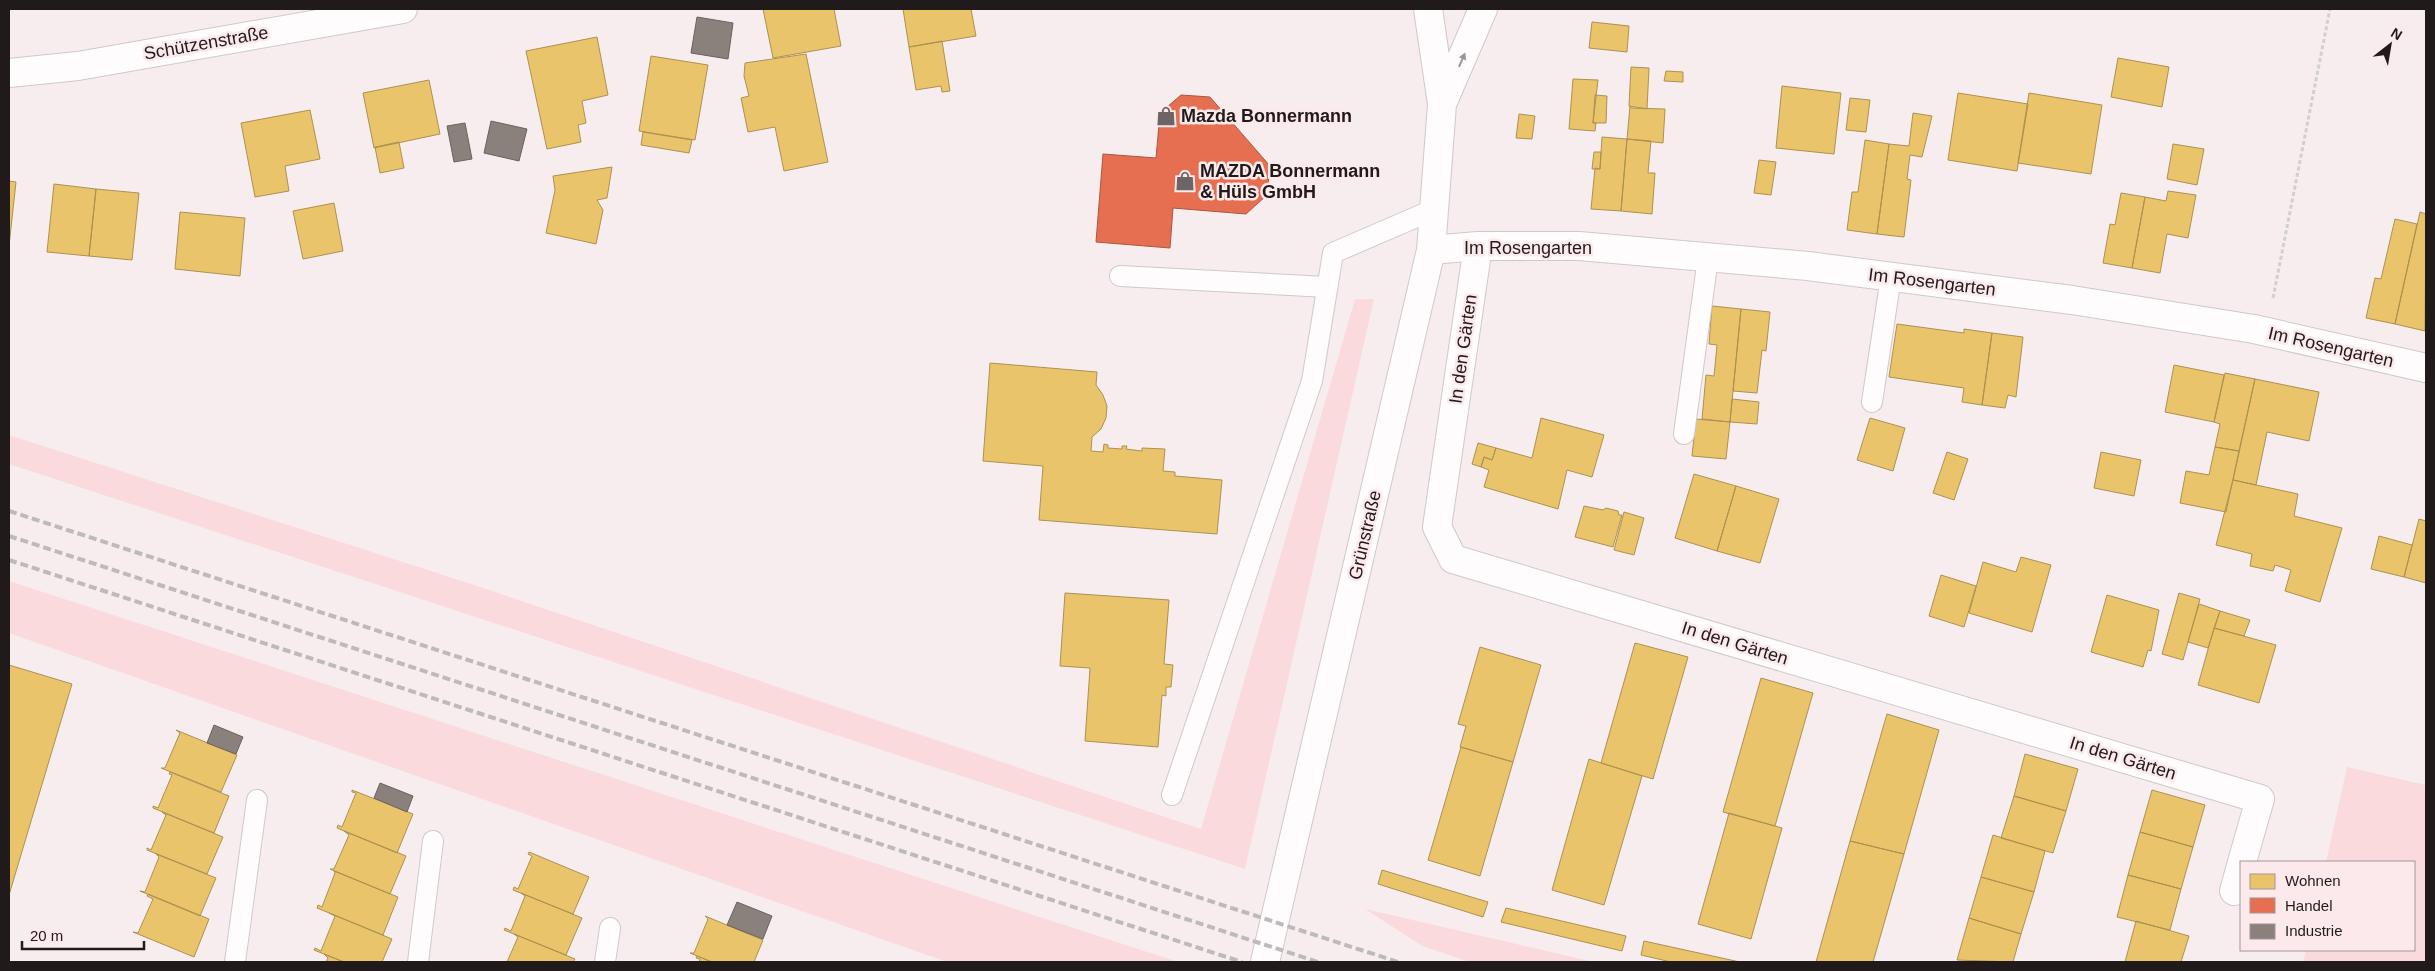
<svg xmlns="http://www.w3.org/2000/svg" width="2435" height="971" viewBox="0 0 2435 971" font-family="Arial,sans-serif">
  <style>
    .green { fill: #fbdadd }
    .homes { fill: #e9c46a; stroke: #ad9152 }
    .shops { fill: #e76f51; stroke: #ac5641 }
    .industry { fill: #8a817c; stroke: #6a625f }
    .lines { fill: none; stroke-linecap: round; stroke-linejoin: round }
    .lane-casing { stroke: #d0c9ca; stroke-width: 22 }
    .street-casing { stroke: #d0c9ca; stroke-width: 30 }
    .secondary-casing { stroke: #d0c9ca; stroke-width: 30 }
    .path { stroke: #d2cfcf; stroke-width: 3; stroke-dasharray: 4 2.5; stroke-linecap: butt }
    .lane { stroke: #fefcfc; stroke-width: 20 }
    .street { stroke: #fefcfc; stroke-width: 28 }
    .secondary { stroke: #fefcfc; stroke-width: 28 }
    .rail { stroke: #bcbaba; stroke-width: 4; stroke-dasharray: 8 4; stroke-linecap: butt }
    .oneway { fill: #9b9697 }
    .labels { text-anchor: middle; dominant-baseline: central; stroke-width: 5; stroke-linejoin: round; paint-order: stroke }
    .street-label { font-size: 18px; fill: #211a1b; stroke: #fbe9eb }
    .poi-label { font-size: 18px; font-weight: bold; fill: #211a1b; stroke: #fbe9eb; text-anchor: start }
  </style>
  <rect width="100%" height="100%" fill="#f7edee"/>
  <path class="green" d="M1355 299H1374L1245 869 9 464V435L468 583 1201 829Z
    M9 581 1178 962H947L9 633Z
    M2347 767 2426 785V962H2303L2306 950H2414V862H2326Z
    M1365 909 1594 962H1470L1422 946Z"/>
  <path class="homes" d="M763 9H834L841 46 773 58Z
    M903 9H971L976 36 909 47Z
    M1592 22 1629 26 1627 52 1589 48Z
    M597 37 608 95 582 101 586 123 578 125 581 142 547 149 526 51Z
    M942 41 950 91 942 92 941 86 916 90 909 47Z
    M806 54 828 162 784 171 775 127 748 132 741 98 749 96 744 76 745 63Z
    M651 56 708 65 695 140 639 131Z
    M2118 58 2169 67 2162 107 2111 97Z
    M1631 67 1649 68 1647 109 1629 106Z
    M1666 71 1683 72V82L1664 81Z
    M1573 79 1598 80 1593 123H1596L1595 131 1569 129Z
    M429 80 440 134 374 148 363 93Z
    M1782 86 1841 93 1834 154 1776 148Z
    M1958 93 2028 104 2017 171 1948 160Z
    M2029 93 2102 105 2091 174 2018 163Z
    M1595 95 1607 96 1606 123H1593Z
    M1850 98 1870 100 1866 132 1846 130Z
    M1630 106 1631 108 1665 109 1663 143 1627 139Z
    M310 110 320 159 285 166 289 191 255 197 241 123Z
    M1913 113 1932 116 1922 157 1910 155 1907 179 1911 180 1904 237 1877 234 1889 144 1909 146Z
    M1519 114 1535 116 1532 139 1516 138Z
    M643 132 692 140 689 153 641 145Z
    M1602 137 1627 139 1621 211 1591 209 1595 168 1600 169Z
    M1627 139 1651 141 1648 173H1655L1652 214 1621 211Z
    M1865 140 1889 144 1877 234 1847 230 1852 192H1858Z
    M399 142 404 168 380 173 375 147Z
    M2173 144 2204 149 2197 185 2167 179Z
    M1594 152H1601L1600 169H1592Z
    M1759 160 1776 162 1771 195 1754 193Z
    M612 167 607 198 597 200 603 210 596 244 546 233 555 190 553 176Z
    M9 181 16 182 9 246Z
    M54 184 96 189 89 256 47 252Z
    M96 189 139 193 132 260 89 256Z
    M2168 191 2196 195 2188 238 2167 234 2160 273 2132 268 2145 197 2166 201Z
    M2121 193 2145 197 2132 268 2103 263 2110 224 2115 225Z
    M334 203 343 251 303 259 293 211Z
    M180 212 245 218 240 276 175 269Z
    M2420 212 2426 214 2425 331 2395 324Z
    M2395 219 2417 224 2395 324 2366 318 2375 278 2381 279Z
    M1712 306 1741 309 1730 422 1702 419 1706 375 1714 376 1717 345 1709 344Z
    M1741 309 1770 312 1766 351 1762 350 1757 393 1733 391Z
    M1897 324 1964 333V329L1992 333 1982 405 1962 402 1964 388 1889 377Z
    M1992 333 2023 337 2016 397 2008 395 2005 408 1982 405Z
    M990 363 1097 372 1096 385 1103 395 1107 406 1106 418 1101 429 1092 437 1091 451 1103 452 1104 444 1108 445V448L1122 449V446H1127L1126 449 1142 451V448L1165 449 1163 471 1175 472V476L1222 480 1217 534 1039 520 1043 466 983 461Z
    M2174 365 2224 375 2214 422 2165 412Z
    M2225 373 2255 379 2239 451 2215 447 2220 424 2214 422Z
    M2255 379 2319 392 2309 441 2267 432 2256 485 2233 480Z
    M1732 399 1759 402 1757 424 1730 422Z
    M1541 418 1604 435 1592 477 1567 470 1558 509 1484 487 1489 470 1481 467 1484 457 1492 460 1496 448 1532 458Z
    M1870 418 1905 428 1893 471 1857 460Z
    M1696 419 1730 422 1726 459 1692 456Z
    M1478 443 1496 448 1492 460 1484 457 1481 467 1472 464Z
    M2215 447 2239 451 2226 512 2180 503 2186 471 2209 475Z
    M1947 452 1968 459 1954 500 1933 493Z
    M2101 452 2141 460 2134 496 2094 488Z
    M1694 474 1736 486 1717 551 1675 538Z
    M2233 480 2298 494 2294 516 2342 528 2320 602 2285 591 2291 570 2275 565 2273 571 2250 566 2252 554 2216 545Z
    M1736 486 1779 499 1760 563 1717 551Z
    M1584 506 1603 510 1606 508 1618 511 1619 515H1622L1613 547 1575 537Z
    M1624 512 1644 518 1634 555 1614 550Z
    M2419 519 2426 521V583L2404 577Z
    M2379 536 2412 545 2404 577 2371 569Z
    M2021 557 2051 565 2032 632 1969 613 1983 562 2016 572Z
    M1941 575 1976 586 1964 627 1929 616Z
    M1065 593 1169 600 1164 664 1173 665 1171 687H1166V696L1162 695 1158 747 1085 741 1090 668 1060 666Z
    M2179 593 2200 599 2183 660 2162 654Z
    M2107 595 2159 610 2151 651 2148 650 2143 667 2091 652Z
    M2199 604 2220 611 2208 648 2188 642Z
    M2220 611 2250 620 2244 636 2214 628Z
    M2214 628 2276 645 2259 703 2198 685Z
    M1635 643 1688 657 1653 779 1601 763Z
    M1480 647 1541 665 1513 762 1460 747 1466 726 1458 724Z
    M9 665 72 684 9 895Z
    M1761 678 1813 693 1775 826 1723 812Z
    M1887 714 1939 730 1904 854 1850 841Z
    M176 730 237 755 221 792 161 768H165L180 733Z
    M1461 747 1513 762 1480 876 1428 860Z
    M2025 754 2078 769 2066 811 2014 796Z
    M1589 759 1642 776 1604 905 1552 890Z
    M170 772 229 796 214 833 153 808V806L158 808 172 775 169 774Z
    M352 790 413 814 397 853 337 828 338 825 342 827 356 793 352 792Z
    M2152 790 2205 805 2193 847 2140 832Z
    M2014 796 2066 811 2053 853 2001 838Z
    M162 812 223 837 207 874 147 850V848L151 850 166 815Z
    M1729 813 1782 828 1751 939 1698 924Z
    M344 831 406 856 390 894 330 869H334L349 835Z
    M2140 832 2193 847 2181 889 2128 875Z
    M1993 835 2045 851 2034 892 1981 877Z
    M1850 841 1904 854 1873 962H1816Z
    M529 852 589 877 573 914 513 890 514 887 518 889 532 856 528 854Z
    M156 854 216 878 200 916 140 891 145 892 159 857Z
    M1382 870 1488 902 1483 917 1378 884Z
    M334 871 398 897 383 935 317 908 318 905 322 907 335 873Z
    M2128 875 2181 889 2170 930 2117 917Z
    M1981 877 2034 892 2021 934 1969 918Z
    M521 893 582 918 566 955 504 930 505 928 511 931 525 896Z
    M148 894 209 919 194 957 133 932 138 933 153 899 147 896Z
    M1506 908 1626 936 1622 951 1501 922Z
    M329 913 392 939 382 962H344L314 950 315 948 321 951 335 916Z
    M705 916 763 940 754 962H712L690 953H694L708 919Z
    M1969 918 2021 934 2013 962 1957 960Z
    M2136 921 2189 936 2181 962H2125Z
    M514 934 575 959 573 962H507L518 937Z
    M1644 941 1740 962H1671L1641 955Z
    M324 954 344 962H326L328 958Z
    M697 956 712 962H699L700 959 696 958Z"/>
  <path class="shops" d="M1181 95 1210 97 1270 166 1267 195 1246 214 1173 208 1170 248 1096 242 1103 154 1156 158 1160 113Z"/>
  <path class="industry" d="M697 17 733 23 728 59 691 53Z
    M491 121 527 129 519 161 484 153Z
    M465 123 472 159 454 162 447 126Z
    M214 725 243 737 236 754 207 743Z
    M380 783 413 796 407 812 374 798Z
    M737 902 772 916 763 939 727 925Z"/>
  <g class="lines">
    <defs>
      <path id="lane" d="M1120 276 1327 287
        M1872 402 1891 277
        M1684 434 1708 258
        M1172 795 1312 381 1333 253 1435 209
        M235 962 257 800
        M418 962 433 841
        M605 962 610 928"/>
      <path id="street" d="M1442 104 1483 9
        M1478 246 1437 527 1453 559 2260 799 2242 862
        M1431 250 1478 246H1579L1808 266 2072 300 2254 329 2426 368
        M2234 891 2241 866
        M1265 962 1431 250 1442 104 1428 9"/>
      <path id="secondary" d="M9 73 78 66 403 9"/>
    </defs>
    <use href="#lane" class="lane-casing"/>
    <use href="#street" class="street-casing"/>
    <use href="#secondary" class="secondary-casing"/>
    <path class="path" d="M2273 298 2330 9"/>
    <use href="#lane" class="lane"/>
    <use href="#street" class="street"/>
    <use href="#secondary" class="secondary"/>
    <path class="rail" d="M9 511 1398 962
      M9 536 1318 962
      M9 560 1242 962"/>
  </g>
  <defs><path id="oneway-solid" d="M-6-.8H1V-3.2L6.5 0L1 3.2V.8H-6Z" transform="scale(1.25)"/></defs>
  <use class="oneway" href="#oneway-solid" transform="translate(1462 60) rotate(-66)"/>
  <defs>
    <symbol id="shop-bare" viewBox="-9 -9 18 18"><path d="M-5-2.5h2.3a2.7 3.5 0 0 1 5.4 0H5L5.5 6h-11ZM-1.5-2.5h3a1.5 2.3 0 0 0-3 0Z" fill="#6c6465" stroke="#fbe9eb" stroke-width="2.5" paint-order="stroke"/></symbol>
  </defs>
  <g fill-rule="evenodd">
    <use href="#shop-bare" x="1152" y="102" width="28" height="28"/>
    <use href="#shop-bare" x="1171" y="167" width="28" height="28"/>
  </g>
  <g class="labels">
    <g class="street-label">
      <text transform="translate(206 43) rotate(-10)">Schützenstraße</text>
      <text x="1528" y="248">Im Rosengarten</text>
      <text transform="translate(1932 282) rotate(7)">Im Rosengarten</text>
      <text transform="translate(2331 347) rotate(13)">Im Rosengarten</text>
      <text transform="translate(1463 349) rotate(-82)">In den Gärten</text>
      <text transform="translate(1365 535) rotate(-77)">Grünstraße</text>
      <text transform="translate(1735 643) rotate(17)">In den Gärten</text>
      <text transform="translate(2123 758) rotate(17)">In den Gärten</text>
    </g>
    <g class="poi-label">
      <text x="1181" y="116">Mazda Bonnermann</text>
      <text x="1200" y="171">MAZDA Bonnermann<tspan x="1200" dy="21">&amp; Hüls GmbH</tspan></text>
    </g>
  </g>
  <rect width="2435" height="971" fill="none" stroke="#211a1b" stroke-width="20"/>
  <rect x="2240" y="861" width="175" height="90" fill="#fbe9eb" stroke="#a49698"/>
  <rect x="2250" y="874" width="25" height="15" fill="#e9c46a" stroke="#a49698"/>
  <text x="2285" y="886" font-size="15" fill="#211a1b">Wohnen</text>
  <rect x="2250" y="898" width="25" height="15" fill="#e76f51" stroke="#a49698"/>
  <text x="2285" y="911" font-size="15" fill="#211a1b">Handel</text>
  <rect x="2250" y="924" width="25" height="15" fill="#8a817c" stroke="#a49698"/>
  <text x="2285" y="936" font-size="15" fill="#211a1b">Industrie</text>
  <g transform="translate(2390 45) rotate(31)" stroke="#fbe9eb" stroke-width="4" paint-order="stroke">
  <path d="M0-4L9 19L0 12L-9 19Z" fill="#211a1b"/>
  <text y="-8" font-size="14" font-weight="bold" text-anchor="middle" fill="#211a1b">N</text>
  </g>
  <path d="M22 941v8h122v-8" fill="none" stroke="#211a1b" stroke-width="2.5"/>
  <text x="30" y="941" font-size="15" fill="#211a1b" stroke="#fbe9eb" stroke-width="4" paint-order="stroke">20 m</text>
</svg>
